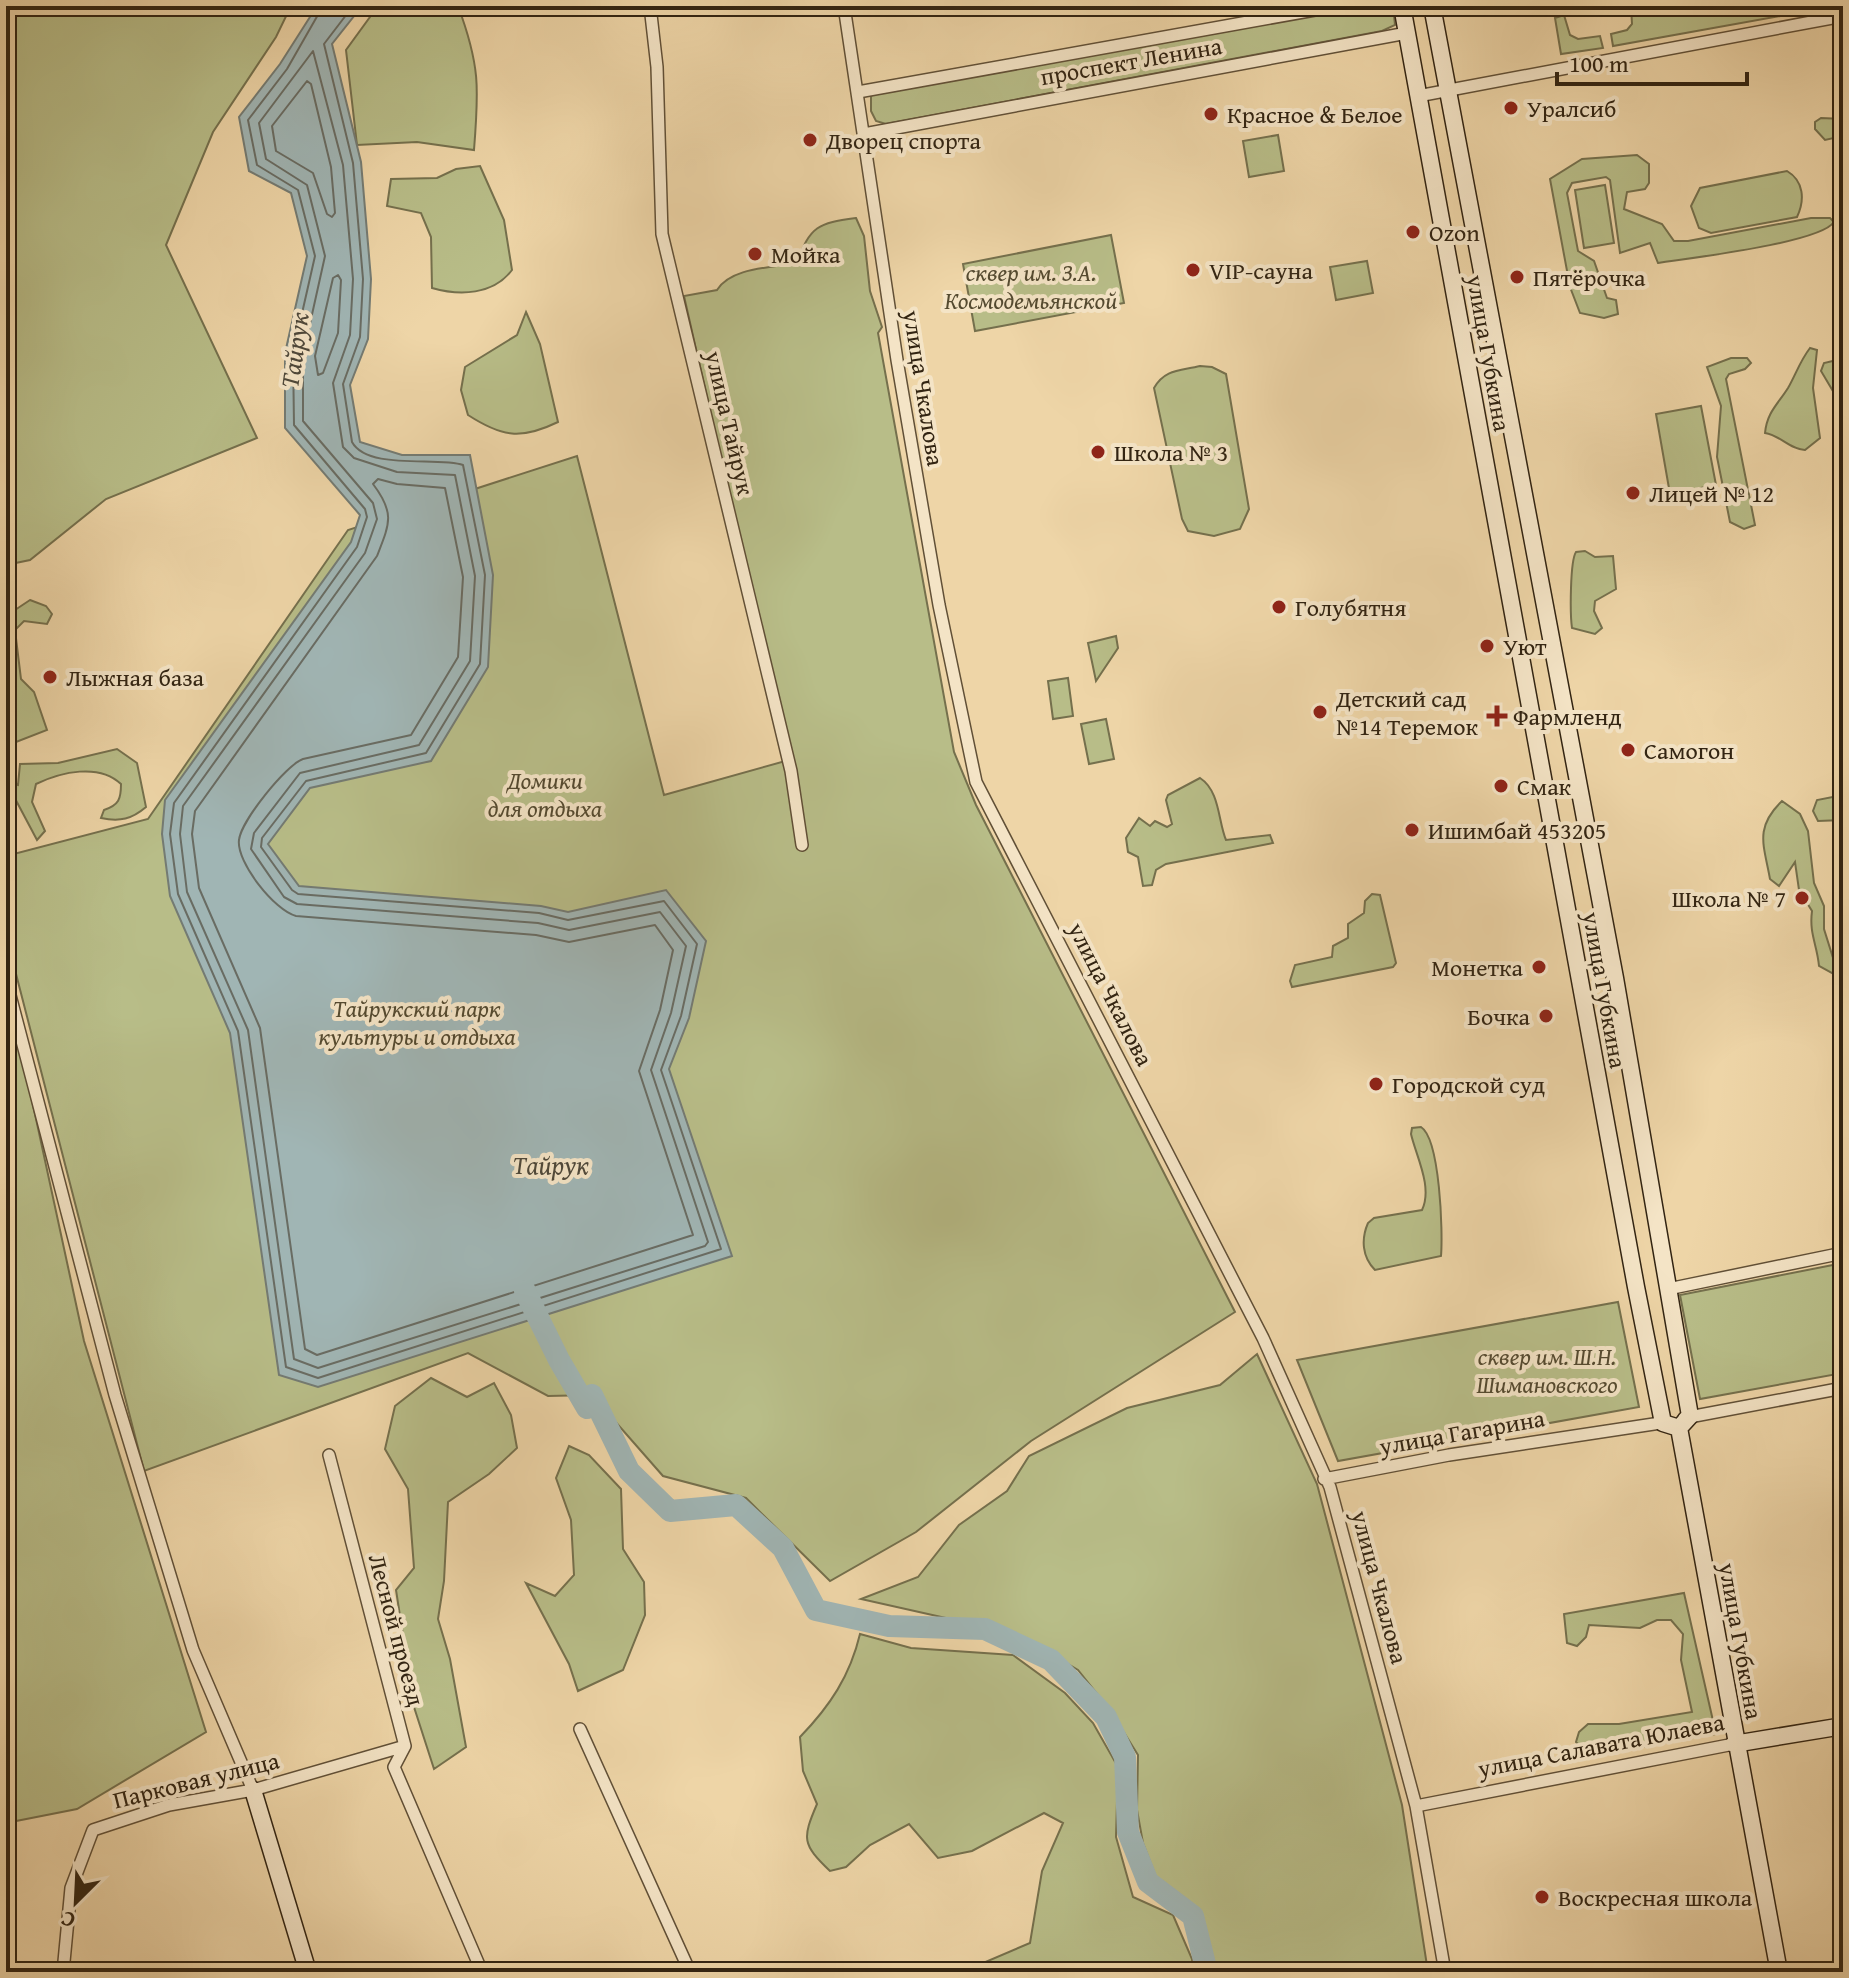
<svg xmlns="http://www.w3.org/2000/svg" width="1849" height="1978" viewBox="0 0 1849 1978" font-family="'Gentium Book Plus',serif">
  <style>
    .green { fill: #b8bd88; stroke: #75704d; stroke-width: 2 }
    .water { fill: #a0b5b4; stroke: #747b73; stroke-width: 2 }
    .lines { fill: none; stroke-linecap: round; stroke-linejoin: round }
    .shore { stroke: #696c63; stroke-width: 2 }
    .river { stroke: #a0b5b4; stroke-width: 22 }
    .street-casing { stroke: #615037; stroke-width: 14 }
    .secondary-casing { stroke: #322412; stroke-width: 19 }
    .street { stroke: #f4e4c6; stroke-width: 11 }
    .secondary { stroke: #f4e4c6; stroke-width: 16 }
    .poi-dot { fill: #8f2418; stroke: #f4e4c6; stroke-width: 3 }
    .labels { text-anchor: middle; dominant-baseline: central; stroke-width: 8; stroke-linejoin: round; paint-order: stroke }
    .street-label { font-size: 24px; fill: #322412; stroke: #f4e4c6 }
    .poi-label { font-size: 24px; fill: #322412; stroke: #f4e4c6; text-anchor: start }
    .park-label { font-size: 24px; font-style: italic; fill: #544a30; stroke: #f4e4c6 }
    .water-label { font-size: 26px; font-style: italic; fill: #4e483a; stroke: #f4e4c6 }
  </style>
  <rect width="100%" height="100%" fill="#eed5a7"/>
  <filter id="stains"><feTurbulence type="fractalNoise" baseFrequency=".0025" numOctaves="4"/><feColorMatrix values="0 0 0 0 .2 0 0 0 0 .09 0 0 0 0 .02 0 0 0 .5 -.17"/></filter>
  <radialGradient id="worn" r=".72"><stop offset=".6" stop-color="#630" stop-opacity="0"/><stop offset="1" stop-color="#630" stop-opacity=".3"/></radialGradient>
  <path class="green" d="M6 6H291L276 37 213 132 166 245 257 438 106 499 30 560 6 565Z
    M378 6H458C480 65 479 88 474 150L417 142 357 145 346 50Z
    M1363 6H1393L1395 25 1382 31 886 124 876 121 871 111V96L880 91Z
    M1631 6H1836L1613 46 1611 34 1627 30 1632 24Z
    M1564 15 1570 35 1578 39 1600 36 1603 48 1561 54 1555 18Z
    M1821 118 1843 119V136L1825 140 1815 129V122Z
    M1278 135 1284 171 1249 177 1243 141Z
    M1637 155 1649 164V183L1645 189 1627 192 1624 209 1662 224 1674 241H1688L1811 218H1830L1834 222C1820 243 1689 258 1658 263L1650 243 1620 253 1610 180 1606 177 1572 183 1567 193 1578 251 1594 261 1607 298 1616 300 1618 314 1604 318 1580 313 1570 287 1550 179 1582 159Z
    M480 166 504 220 512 270C493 295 460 296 432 288L431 237 421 213 387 206 391 179 437 178 456 169Z
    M1787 171C1804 181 1805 200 1797 217L1711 233 1699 228 1691 206 1700 188Z
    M1605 185 1614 243 1584 248 1575 190Z
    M856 218 864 236 870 291 882 327 878 333 954 752 976 805 1235 1312 1031 1441 916 1532 830 1581 746 1498 663 1476 592 1395 548 1396 468 1353 144 1471 6 935V856L148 819 348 530 577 456 664 795 789 760 684 296 717 290C731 267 772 268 797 263 810 226 818 223 856 218Z
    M1111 235 1124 303 975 331 963 264Z
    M1367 261 1373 293 1336 300 1330 267Z
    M526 312 540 344 558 422C521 440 502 437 468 415L461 390 465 367 517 335Z
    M1810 348 1817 350 1813 388 1820 438 1805 450C1789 449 1782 436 1765 433 1767 412 1778 404 1788 388 1796 374 1800 361 1810 348Z
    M1731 358H1747L1751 363 1745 369 1729 374 1726 379 1755 525 1744 529 1730 522 1717 457 1721 406 1707 367Z
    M1837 360 1843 374V408L1821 371 1824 363Z
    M1200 366 1212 367 1226 374 1249 509 1240 529 1214 536 1188 531 1182 519 1154 388C1165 369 1180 371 1200 366Z
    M1701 406 1716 485 1670 494 1656 414Z
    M1585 551 1595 557 1613 556 1616 589 1595 601 1594 611 1602 628 1595 634 1572 628C1570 614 1570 561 1576 552Z
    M30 600 46 606 52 614 47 624 24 621 15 630 21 679 34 692 47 730 16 742 6 727 9 614Z
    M1116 636 1118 648 1096 681 1088 643Z
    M1068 678 1073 716 1053 719 1048 681Z
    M1106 719 1114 759 1089 764 1081 724Z
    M117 749 137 763 146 807C132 819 120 822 101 818L104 810C119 805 121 799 121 784 99 763 61 772 36 784L32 802 45 831 37 840 11 791 6 792V782L18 785 20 764 58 763Z
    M1200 778C1220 791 1218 821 1226 840L1270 835 1273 843 1166 864 1156 870 1152 885 1143 886 1138 857 1128 852 1126 838 1139 818 1150 826 1155 821 1167 827 1172 824 1166 800 1168 795Z
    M1843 795V820L1818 821 1813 811 1817 800Z
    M1782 801 1800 814 1808 831 1814 883 1824 906V929L1839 977 1819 966C1817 944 1809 934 1812 911L1799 890 1795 862 1779 886 1770 879C1764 845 1754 828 1782 801Z
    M1372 894 1380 895 1396 963 1393 967 1292 987 1290 981 1295 965 1332 957 1333 946 1348 938V924L1364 913 1365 901Z
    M6 980 84 1341 206 1732 77 1809 6 1823Z
    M1421 1127C1440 1139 1443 1232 1441 1256L1375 1270C1362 1257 1361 1239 1368 1223L1374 1218 1422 1210C1433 1187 1416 1156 1411 1134L1412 1128Z
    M1843 1263V1373L1700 1399 1680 1295Z
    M1618 1302 1639 1407 1338 1461 1297 1360Z
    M1257 1354 1317 1484 1402 1805 1428 1972H1213L1204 1932 1188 1901 1159 1885 1143 1843 1137 1810 1138 1755 1110 1710 1078 1670 1029 1641 977 1625 861 1599 918 1577 959 1525 1007 1491 1029 1456 1127 1408 1220 1385Z
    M431 1378 467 1397 494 1383 511 1415 517 1448 489 1474 448 1502 444 1581 438 1619 450 1659 466 1747 434 1769 414 1707 396 1590 414 1568 408 1489 385 1449 395 1406Z
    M569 1446 589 1455 621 1489 623 1549 644 1582 645 1615 623 1670 578 1691 569 1664 526 1583 555 1596 574 1575 571 1520 556 1478Z
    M1684 1593 1716 1734 1614 1752H1585L1576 1742 1579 1732 1588 1724H1619L1692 1712 1681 1660 1683 1634 1671 1620H1657L1640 1628 1589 1625 1586 1637 1577 1646 1567 1643 1564 1614Z
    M860 1634 911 1648 1013 1655 1065 1693 1093 1723 1118 1767 1116 1837 1133 1897 1173 1915 1192 1959 1193 1972H978L983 1963 1030 1943 1042 1871 1063 1823 1044 1813 972 1851 938 1858 909 1824 870 1845 846 1867 830 1871C802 1844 802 1839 817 1804L803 1771 800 1737C830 1706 850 1676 860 1634Z"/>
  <path class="water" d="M317 6H362L332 44 361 162 371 279 368 339 350 385 360 442 402 455H470L493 575 488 667 431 761 310 788 268 844 299 886 541 906 568 912 666 890 706 941 689 1018 669 1069 732 1256 318 1387 279 1375 230 1033 170 896 162 834 165 800 351 542 360 515 285 428V353L307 256 291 193 249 171 239 117 280 64Z"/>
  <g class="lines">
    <path class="shore" d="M323 6 287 69 248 120 257 165 298 190 315 256 293 353 294 425 365 509 367 517 357 547 174 803 170 834 178 894 238 1031 286 1367 318 1378 721 1249 661 1070 681 1016 697 944 664 901 568 920 539 913 298 894 292 890 261 847 262 838 306 781 426 753 480 664 485 575 463 465C439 456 368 471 352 442L343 384 360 337 363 279 353 163 324 44 353 6
      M313 51 343 165 353 279 350 335 333 383 343 447 354 458 397 472 455 475 475 576 470 661 419 745 300 773 254 833 251 849 284 897 297 904 538 923 569 930 660 912 686 946 671 1013 651 1070 708 1242 705 1246 318 1368 294 1359 248 1030 187 892 180 834 183 806 365 553 377 519 373 503 303 421V355L325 256 307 185 266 159 259 123Z
      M307 81 311 84 331 167 335 213 332 217 327 214 313 173 276 151 272 126Z
      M338 275 341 280 338 333 323 373 318 375 315 356 333 278Z
      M378 479 397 484 445 488 463 577 458 657 411 735 303 759C286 765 241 821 239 840 236 862 275 911 296 916L536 935 569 942 655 925 673 950 660 1010 639 1071 693 1235 317 1355 305 1349 260 1028 199 888 192 834 195 811 377 556C390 523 395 513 373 484Z"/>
    <path class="river" d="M525 1291 559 1360 587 1408 592 1395 629 1471 670 1511 736 1505 783 1548 816 1610 889 1626 985 1629 1051 1660 1106 1717 1125 1757 1128 1832 1148 1882 1193 1916 1207 1972"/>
    <defs>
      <path id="street" d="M650 6 657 67 662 234 791 771 802 845
        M844 6 897 360 939 605 976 782 1263 1338 1330 1487 1416 1806 1445 1972
        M858 92 1337 6
        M1418 96 1843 16
        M864 134 1407 33
        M6 980 115 1395 193 1650 253 1790
        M1668 1289 1843 1253
        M1684 1418 1843 1388
        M329 1455 405 1746 394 1767 482 1972
        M1324 1479 1449 1455 1667 1422
        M580 1729 690 1972
        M1416 1806 1734 1744
        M63 1972 71 1888 93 1830 169 1805 253 1790 405 1746"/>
      <path id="secondary" d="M1402 6 1636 1287 1663 1423 1679 1428 1779 1972
        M1432 6 1615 978 1690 1416 1679 1428
        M1734 1744 1843 1726
        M253 1790 308 1972"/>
    </defs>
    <use href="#street" class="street-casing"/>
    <use href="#secondary" class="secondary-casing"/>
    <use href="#street" class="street"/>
    <use href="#secondary" class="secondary"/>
  </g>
  <g class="poi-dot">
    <circle cx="1511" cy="108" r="8"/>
    <circle cx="1211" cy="114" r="8"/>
    <circle cx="810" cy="140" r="8"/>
    <circle cx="1413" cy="232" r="8"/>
    <circle cx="755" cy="254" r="8"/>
    <circle cx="1193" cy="270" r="8"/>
    <circle cx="1517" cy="277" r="8"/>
    <circle cx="1098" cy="452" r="8"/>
    <circle cx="1633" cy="493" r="8"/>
    <circle cx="1279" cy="607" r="8"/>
    <circle cx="1487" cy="646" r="8"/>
    <circle cx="50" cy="677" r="8"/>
    <circle cx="1320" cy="712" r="8"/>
    <path d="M1493 704h8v8h8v8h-8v8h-8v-8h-8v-8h8z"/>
    <circle cx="1628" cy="750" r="8"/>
    <circle cx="1501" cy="786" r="8"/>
    <circle cx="1412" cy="830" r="8"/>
    <circle cx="1802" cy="898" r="8"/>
    <circle cx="1539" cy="967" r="8"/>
    <circle cx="1546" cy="1016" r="8"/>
    <circle cx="1376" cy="1084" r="8"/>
    <circle cx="1542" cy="1897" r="8"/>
  </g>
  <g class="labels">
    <g class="street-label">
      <text transform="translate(1131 61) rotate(-10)">проспект Ленина</text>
      <text transform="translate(1489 353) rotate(80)">улица Губкина</text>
      <text transform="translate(924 388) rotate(81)">улица Чкалова</text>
      <text transform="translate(730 423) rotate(77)">улица Тайрук</text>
      <text transform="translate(1605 990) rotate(80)">улица Губкина</text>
      <text transform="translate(1111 994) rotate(63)">улица Чкалова</text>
      <text transform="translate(1462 1432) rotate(-10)">улица Гагарина</text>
      <text transform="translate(1380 1587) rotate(75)">улица Чкалова</text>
      <text transform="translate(397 1630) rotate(75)">Лесной проезд</text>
      <text transform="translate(1741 1641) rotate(80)">улица Губкина</text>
      <text transform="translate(1601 1745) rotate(-11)">улица Салавата Юлаева</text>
      <text transform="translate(196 1780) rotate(-14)">Парковая улица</text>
    </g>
    <g class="poi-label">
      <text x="1527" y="108">Уралсиб</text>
      <text x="1227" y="114">Красное &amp; Белое</text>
      <text x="826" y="140">Дворец спорта</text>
      <text x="1429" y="232">Ozon</text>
      <text x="771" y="254">Мойка</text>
      <text x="1209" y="270">VIP-сауна</text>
      <text x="1533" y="277">Пятёрочка</text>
      <text x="1114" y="452">Школа № 3</text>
      <text x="1649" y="493">Лицей № 12</text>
      <text x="1295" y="607">Голубятня</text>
      <text x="1503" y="646">Уют</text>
      <text x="66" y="677">Лыжная база</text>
      <text x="1336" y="698">Детский сад<tspan x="1336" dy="28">№14 Теремок</tspan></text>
      <text x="1513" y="716">Фармленд</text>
      <text x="1644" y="750">Самогон</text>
      <text x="1517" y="786">Смак</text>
      <text x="1428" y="830">Ишимбай 453205</text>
      <text x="1786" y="898" text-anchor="end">Школа № 7</text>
      <text x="1523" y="967" text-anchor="end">Монетка</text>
      <text x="1530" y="1016" text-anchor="end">Бочка</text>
      <text x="1392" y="1084">Городской суд</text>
      <text x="1558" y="1897">Воскресная школа</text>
    </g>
    <g class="park-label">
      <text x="1031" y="272">сквер им. З.А.<tspan x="1031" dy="28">Космодемьянской</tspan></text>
      <text x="545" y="780">Домики<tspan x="545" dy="28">для отдыха</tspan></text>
      <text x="417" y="1008">Тайрукский парк<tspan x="417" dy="28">культуры и отдыха</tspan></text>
      <text x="1547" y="1356">сквер им. Ш.Н.<tspan x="1547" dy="28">Шимановского</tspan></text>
    </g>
    <g class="water-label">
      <text transform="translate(294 350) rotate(-82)">Тайрук</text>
      <text x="551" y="1164">Тайрук</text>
    </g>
  </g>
  <rect width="1849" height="1978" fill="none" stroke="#eed5a7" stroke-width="32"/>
  <rect x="8" y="8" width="1833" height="1962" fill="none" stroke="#322412" stroke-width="4"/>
  <rect x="16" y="16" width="1817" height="1946" fill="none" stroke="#322412" stroke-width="2"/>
  <g transform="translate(76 1902) rotate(204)" stroke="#f4e4c6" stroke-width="6" paint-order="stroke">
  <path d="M0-6L14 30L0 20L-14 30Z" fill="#322412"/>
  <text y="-12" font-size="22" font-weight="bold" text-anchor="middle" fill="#322412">С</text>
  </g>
  <path d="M1557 72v12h190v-12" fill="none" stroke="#322412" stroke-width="4"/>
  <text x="1569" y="72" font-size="24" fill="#322412" stroke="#f4e4c6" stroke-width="6" paint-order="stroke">100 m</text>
  <rect width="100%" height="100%" filter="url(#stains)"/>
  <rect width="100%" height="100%" fill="url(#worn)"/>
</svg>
